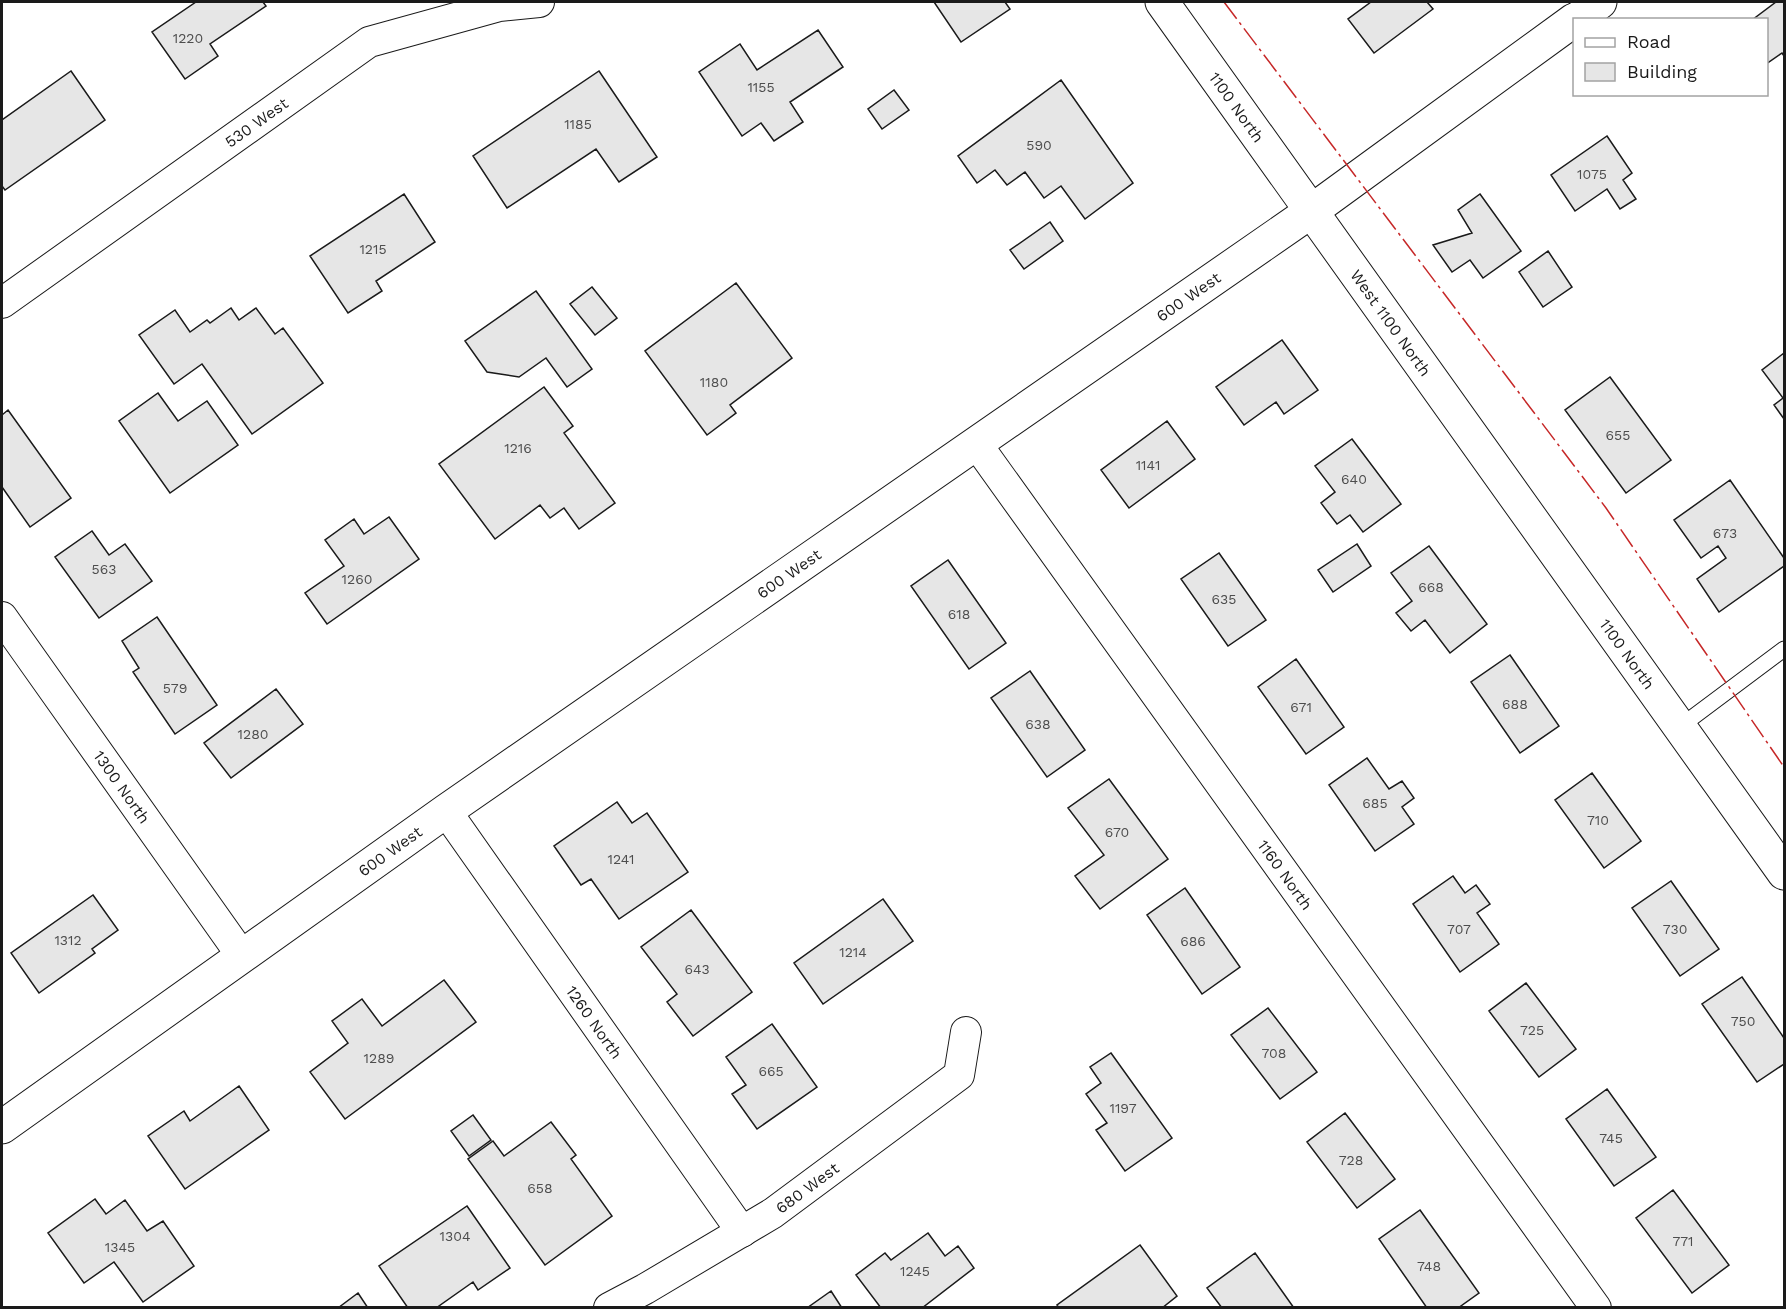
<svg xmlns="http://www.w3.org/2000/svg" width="1786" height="1309" viewBox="0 0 1786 1309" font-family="'Work Sans',sans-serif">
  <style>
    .building { fill: #e6e6e6; stroke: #1a1a1a; stroke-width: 1.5 }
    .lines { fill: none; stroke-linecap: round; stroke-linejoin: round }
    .service-casing { stroke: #1a1a1a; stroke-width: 17 }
    .minor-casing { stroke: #1a1a1a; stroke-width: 32 }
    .tertiary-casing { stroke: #1a1a1a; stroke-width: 35 }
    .secondary-casing { stroke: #1a1a1a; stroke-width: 35 }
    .service { stroke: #fff; stroke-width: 15 }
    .minor { stroke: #fff; stroke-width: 30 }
    .tertiary { stroke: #fff; stroke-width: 33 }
    .secondary { stroke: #fff; stroke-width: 33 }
    .power { stroke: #c62828; stroke-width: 1.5; stroke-dasharray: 21 4.5 3 4.5; stroke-linecap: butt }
    .labels { text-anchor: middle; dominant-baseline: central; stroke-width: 4.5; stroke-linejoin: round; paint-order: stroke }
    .number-label { font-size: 14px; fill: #4d4d4d }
    .street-label { font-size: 16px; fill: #1a1a1a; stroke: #fff }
  </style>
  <rect width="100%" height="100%" fill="#fff"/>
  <path class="building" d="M196 2H263L266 6 210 44 218 56 185 79 152 32Z
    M934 2H1005L1010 9 961 42Z
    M1371 2H1427L1433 9 1374 53 1348 19Z
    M1776 2H1784V56L1782 53 1766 64V20H1752Z
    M818 30 843 67 790 102 803 122 774 141 761 123 742 136 699 72 740 44 757 70Z
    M71 71 105 120 5 190 2 186V120Z
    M599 71 657 157 619 182 596 149 507 208 473 156Z
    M1061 80 1133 183 1085 219 1061 186 1044 198 1025 172 1007 185 995 170 977 183 958 156Z
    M894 90 909 110 882 129 868 109Z
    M1607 136 1632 173 1623 180 1636 199 1620 209 1607 189 1575 211 1551 175Z
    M404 194 435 242 376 281 382 291 348 313 310 256Z
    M1480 194 1521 251 1483 278 1470 260 1452 272 1433 245 1472 233 1458 210Z
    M1050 222 1063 241 1024 269 1010 250Z
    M1548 251 1572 287 1543 307 1519 272Z
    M736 283 792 358 730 405 736 413 707 435 645 351Z
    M592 287 617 318 595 335 570 304Z
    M536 291 592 369 567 387 546 358 519 377 487 372 465 341Z
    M231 308 239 320 256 308 275 334 283 328 323 383 252 434 202 364 174 384 139 335 175 310 190 332 207 320 210 323Z
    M1282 340 1318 390 1284 414 1276 402 1244 425 1216 387Z
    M1784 353V419L1774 405 1783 398 1762 370Z
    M1610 377 1671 460 1626 493 1565 410Z
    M544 387 573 426 564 433 615 503 579 529 564 508 550 518 540 505 495 539 439 464Z
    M158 393 178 421 207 401 238 445 170 493 119 421Z
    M8 410 71 498 30 527 2 487V415Z
    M1167 421 1195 459 1129 508 1101 470Z
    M1352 439 1401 504 1363 532 1350 515 1337 524 1321 503 1335 492 1315 466Z
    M1730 480 1784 558V566L1719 612 1697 579 1726 558 1718 546 1701 558 1674 520Z
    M389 517 419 559 327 624 305 593 344 566 325 540 354 519 364 534Z
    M92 531 109 555 125 544 152 581 99 618 55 557Z
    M1357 544 1371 566 1333 592 1318 570Z
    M1429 546 1487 624 1450 653 1425 620 1411 631 1396 613 1412 601 1391 573Z
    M1219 553 1266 620 1228 646 1181 579Z
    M948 560 1006 643 969 669 911 586Z
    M157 617 217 705 175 734 133 672 139 668 122 641Z
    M1510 655 1559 726 1520 753 1471 682Z
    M1296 659 1344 727 1306 754 1258 687Z
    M1030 671 1085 750 1047 777 991 698Z
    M276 689 303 724 231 778 204 743Z
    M1367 758 1389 789 1402 781 1414 798 1402 807 1414 824 1375 851 1329 785Z
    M1592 773 1641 841 1604 868 1555 800Z
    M1109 779 1168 859 1100 909 1075 876 1104 855 1068 808Z
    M617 802 632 823 647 813 688 872 619 919 591 879 581 885 554 846Z
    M1453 876 1465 893 1476 885 1490 904 1477 913 1499 944 1460 972 1413 904Z
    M1671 881 1719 949 1680 976 1632 908Z
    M1185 888 1240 967 1202 994 1147 915Z
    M93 895 118 930 92 949 95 953 39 993 11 953Z
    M883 899 913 941 823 1004 794 963Z
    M691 910 752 992 693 1036 667 1002 677 994 641 947Z
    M1742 977 1784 1038V1064L1757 1082 1702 1004Z
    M444 980 476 1022 345 1119 310 1072 348 1043 332 1021 362 999 382 1026Z
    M1526 983 1576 1049 1539 1077 1489 1011Z
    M1268 1008 1317 1072 1280 1099 1231 1035Z
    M772 1024 817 1087 757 1129 732 1094 746 1085 726 1057Z
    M1111 1053 1172 1138 1125 1171 1096 1130 1107 1123 1086 1094 1101 1083 1090 1067Z
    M239 1086 269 1130 185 1189 148 1136 184 1111 190 1121Z
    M1607 1089 1656 1157 1614 1186 1566 1119Z
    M1345 1113 1395 1179 1357 1208 1307 1142Z
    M473 1115 491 1140 469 1156 451 1131Z
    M551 1122 576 1155 571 1159 612 1216 545 1265 468 1159 493 1141 504 1156Z
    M1673 1190 1729 1265 1692 1293 1636 1218Z
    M95 1199 106 1214 125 1200 147 1231 163 1221 194 1266 143 1302 114 1262 84 1283 48 1233Z
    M467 1206 510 1268 478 1290 473 1282 436 1308H408L379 1266Z
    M1420 1210 1479 1293 1458 1308H1427L1379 1239Z
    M928 1233 945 1256 958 1246 974 1268 922 1308H881L856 1275 885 1253 891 1260Z
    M1140 1245 1177 1296 1162 1308H1059L1057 1305Z
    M1255 1253 1294 1308H1222L1207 1288Z
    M831 1291 842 1308H807Z
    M358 1293 368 1308H338Z"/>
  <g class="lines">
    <defs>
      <path id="service" d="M1681 726 1784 649"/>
      <g id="minor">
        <path id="s1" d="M2 303 369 42 499 6 539 2"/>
        <path id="s2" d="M976 443 1596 1308"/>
        <path id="s3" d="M2 617 242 956"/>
        <path id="s4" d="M446 811 742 1232"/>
        <path id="s5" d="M609 1308 645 1289 773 1213 959 1075 966 1032"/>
      </g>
      <g id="tertiary">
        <path d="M1576 20 1600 2"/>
        <path id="s6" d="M2 1127 446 811 1313 210 1574 20"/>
      </g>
      <g id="secondary">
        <path id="s7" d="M1162 2 1784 873"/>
      </g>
    </defs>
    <use href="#service" class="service-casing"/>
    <use href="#minor" class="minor-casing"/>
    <use href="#tertiary" class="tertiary-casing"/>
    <use href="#secondary" class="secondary-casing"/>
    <use href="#service" class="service"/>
    <use href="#minor" class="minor"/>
    <use href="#tertiary" class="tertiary"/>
    <use href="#secondary" class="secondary"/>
    <path class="power" d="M1224 2 1606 508 1784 767"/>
  </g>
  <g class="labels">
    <g class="number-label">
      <text x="188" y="38">1220</text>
      <text x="761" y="87">1155</text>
      <text x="578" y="124">1185</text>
      <text x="1039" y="145">590</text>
      <text x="1592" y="174">1075</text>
      <text x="373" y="249">1215</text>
      <text x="714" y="382">1180</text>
      <text x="1618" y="435">655</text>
      <text x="518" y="448">1216</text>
      <text x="1148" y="465">1141</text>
      <text x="1354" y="479">640</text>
      <text x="1725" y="533">673</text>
      <text x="104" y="569">563</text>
      <text x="357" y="579">1260</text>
      <text x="1431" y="587">668</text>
      <text x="1224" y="599">635</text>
      <text x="959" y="614">618</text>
      <text x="175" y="688">579</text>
      <text x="1515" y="704">688</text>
      <text x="1301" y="707">671</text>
      <text x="1038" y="724">638</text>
      <text x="253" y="734">1280</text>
      <text x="1375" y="803">685</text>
      <text x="1598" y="820">710</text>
      <text x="1117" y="832">670</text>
      <text x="621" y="859">1241</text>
      <text x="1459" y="929">707</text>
      <text x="1675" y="929">730</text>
      <text x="68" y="940">1312</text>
      <text x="1193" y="941">686</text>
      <text x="853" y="952">1214</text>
      <text x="697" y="969">643</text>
      <text x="1743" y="1021">750</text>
      <text x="1532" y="1030">725</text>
      <text x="1274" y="1053">708</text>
      <text x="379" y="1058">1289</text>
      <text x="771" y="1071">665</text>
      <text x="1123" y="1108">1197</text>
      <text x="1611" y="1138">745</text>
      <text x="1351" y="1160">728</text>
      <text x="540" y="1188">658</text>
      <text x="455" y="1236">1304</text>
      <text x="1683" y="1241">771</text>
      <text x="120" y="1247">1345</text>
      <text x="1429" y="1266">748</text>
      <text x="915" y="1271">1245</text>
    </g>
    <g class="street-label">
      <text stroke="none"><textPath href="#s7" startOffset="129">1100 North</textPath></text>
      <text stroke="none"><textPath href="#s1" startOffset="312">530 West</textPath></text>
      <text stroke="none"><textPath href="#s6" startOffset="1448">600 West</textPath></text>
      <text stroke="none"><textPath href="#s7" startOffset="394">West 1100 North</textPath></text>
      <text stroke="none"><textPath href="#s6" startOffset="962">600 West</textPath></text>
      <text stroke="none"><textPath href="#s7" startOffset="801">1100 North</textPath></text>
      <text stroke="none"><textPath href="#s3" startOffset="208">1300 North</textPath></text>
      <text stroke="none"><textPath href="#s6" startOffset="476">600 West</textPath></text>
      <text stroke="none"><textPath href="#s2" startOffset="531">1160 North</textPath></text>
      <text stroke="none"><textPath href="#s4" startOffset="258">1260 North</textPath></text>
      <text stroke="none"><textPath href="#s5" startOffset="232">680 West</textPath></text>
    </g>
  </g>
  <rect width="1786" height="1309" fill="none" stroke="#1a1a1a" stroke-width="6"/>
  <rect x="1573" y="18" width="195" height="78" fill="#ffffff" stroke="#a3a3a3" stroke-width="1.5"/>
  <rect x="1585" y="38" width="30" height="9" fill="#ffffff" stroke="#a3a3a3" stroke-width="1.5"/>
  <text x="1627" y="48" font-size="18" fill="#1a1a1a">Road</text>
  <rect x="1585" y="63" width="30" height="18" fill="#e6e6e6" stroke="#a3a3a3" stroke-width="1.5"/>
  <text x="1627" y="78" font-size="18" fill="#1a1a1a">Building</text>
</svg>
